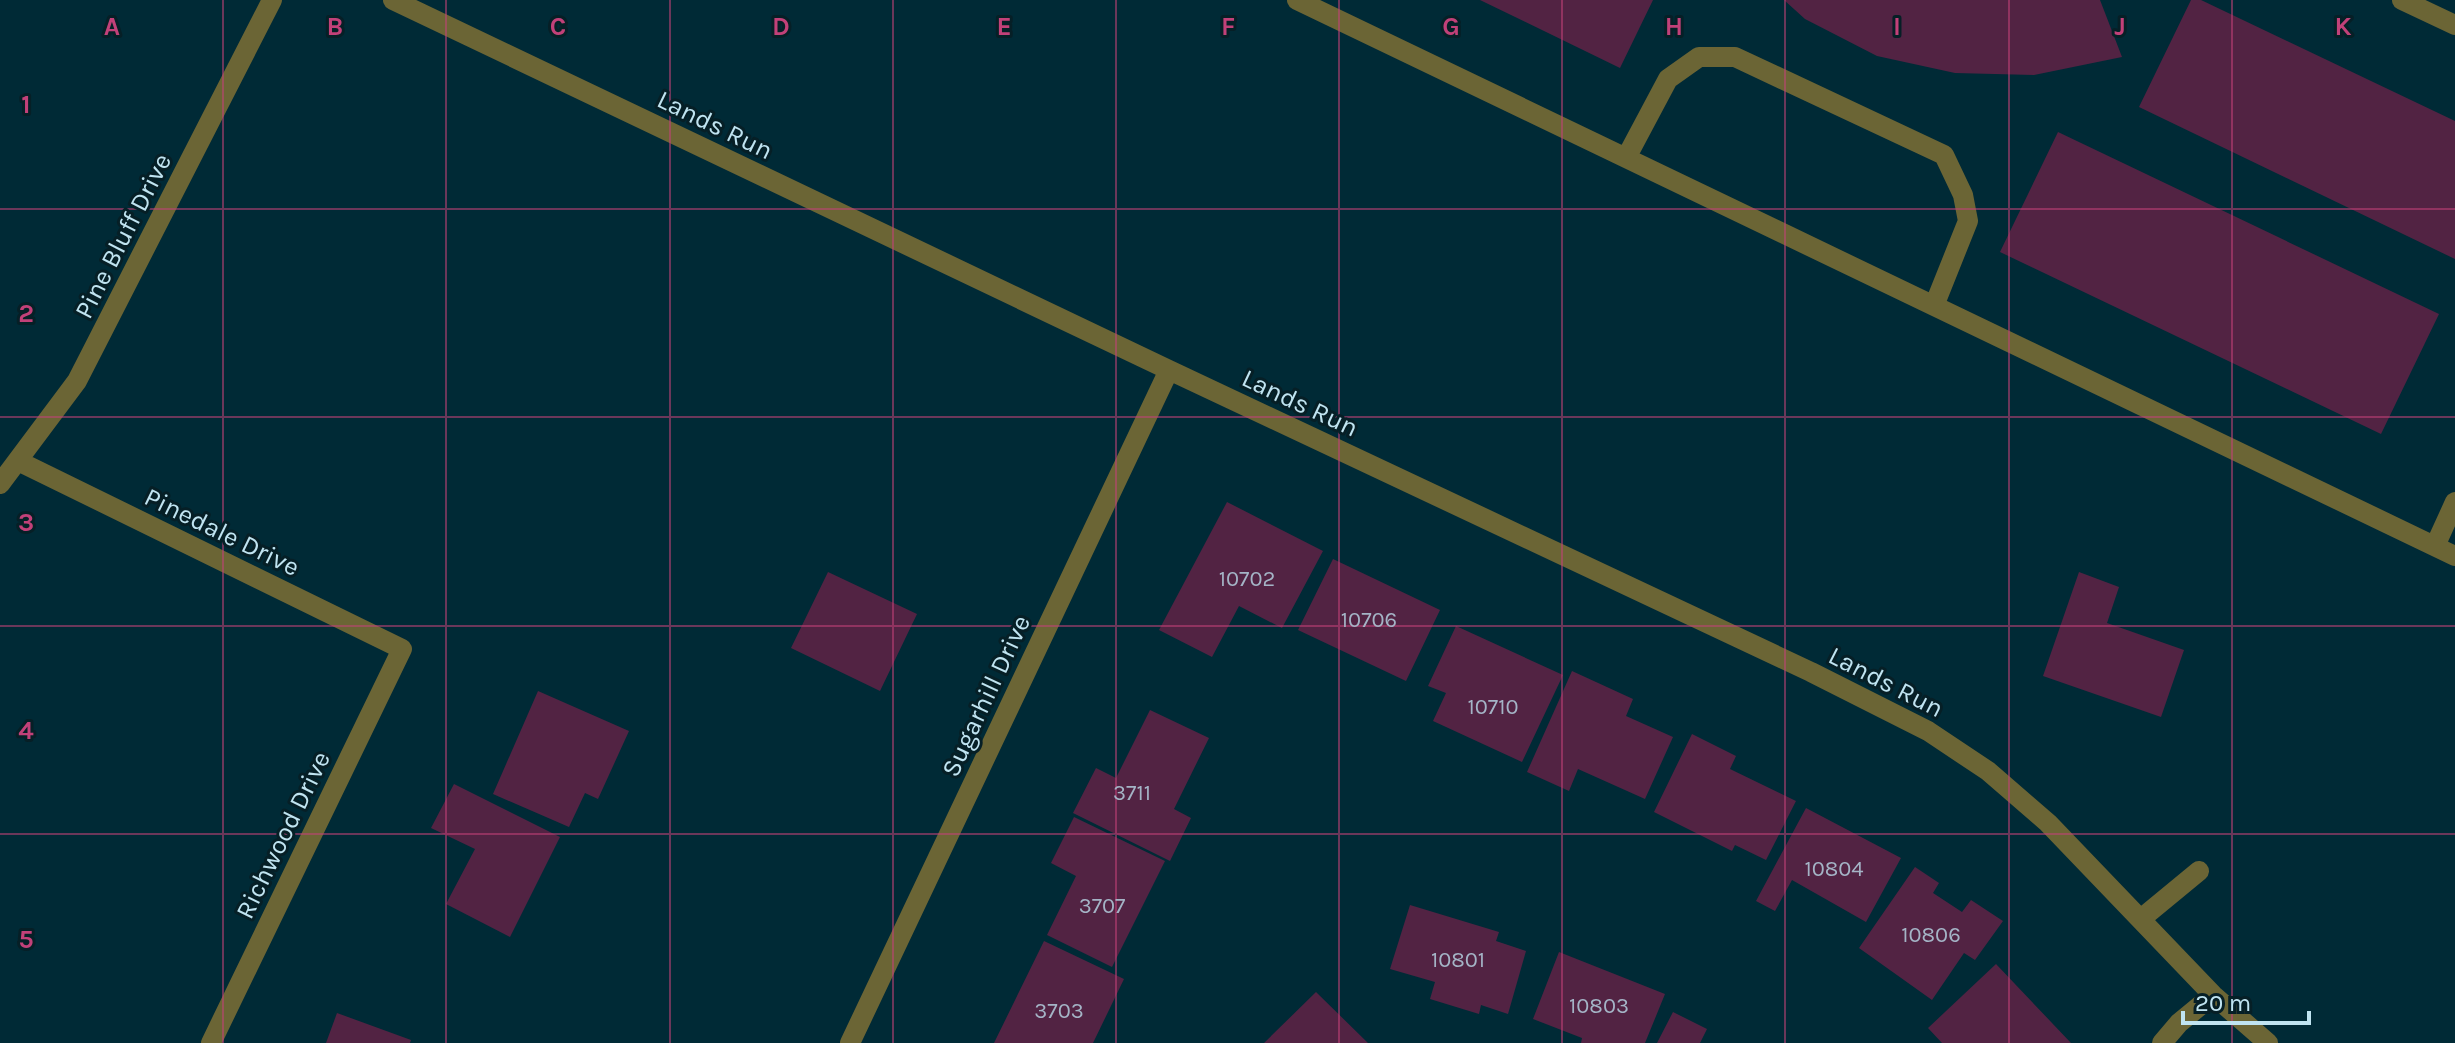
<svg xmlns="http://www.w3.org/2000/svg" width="2455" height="1043" viewBox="0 0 2455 1043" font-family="Karla,sans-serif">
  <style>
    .building { fill: #522343 }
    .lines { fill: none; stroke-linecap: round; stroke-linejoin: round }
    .minor { stroke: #6b6535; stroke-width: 20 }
    .grid { fill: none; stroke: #c24179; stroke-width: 2; stroke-opacity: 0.55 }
    .labels { text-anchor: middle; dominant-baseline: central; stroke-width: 6; stroke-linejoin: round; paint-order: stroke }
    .number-label { font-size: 22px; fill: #a4b4c6 }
    .street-label { font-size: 26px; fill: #c0e4f1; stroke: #061f26 }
    .grid-label { font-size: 26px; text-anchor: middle; font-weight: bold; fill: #c24179; stroke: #061f26; stroke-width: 6; stroke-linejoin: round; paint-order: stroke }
  </style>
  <rect width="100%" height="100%" fill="#002a36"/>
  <path class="building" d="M1480 0H1653L1620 68Z
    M1784 0H2100L2122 57 2034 75 1955 73 1877 56 1805 19Z
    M2191 0H2201L2455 121V259L2139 107Z
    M2058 132 2439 314 2381 434 2000 252Z
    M1227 502 1323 551 1282 628 1239 606 1212 657 1159 630Z
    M1333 559 1440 610 1406 681 1298 630Z
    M828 572 917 614 880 691 791 648Z
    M2079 572 2119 587 2107 623 2184 650 2161 717 2043 676Z
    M1456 626 1563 675 1522 762 1433 721 1446 693 1428 686Z
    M1572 671 1633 699 1626 716 1673 737 1645 799 1578 769 1569 791 1527 772Z
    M538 691 629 731 598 799 585 793 569 827 493 794Z
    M1150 710 1209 738 1174 809 1191 818 1170 861 1073 813 1096 768 1116 778Z
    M1692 734 1736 756 1730 769 1796 801 1766 860 1735 845 1732 851 1654 812Z
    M454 784 560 837 510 937 446 904 475 849 431 828Z
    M1806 808 1901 858 1866 922 1792 880 1775 911 1756 901Z
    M1074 817 1165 861 1112 967 1047 935 1076 876 1051 863Z
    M1915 867 1939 883 1933 893 1962 912 1971 900 2003 921 1975 960 1964 953 1932 1000 1859 948Z
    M1410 905 1499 932 1496 941 1526 951 1508 1014 1481 1005 1479 1014 1430 999 1435 982 1390 969Z
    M1044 941 1124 979 1093 1043H994Z
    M1559 952 1665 994 1645 1043H1581L1582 1038 1533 1019Z
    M1996 964 2071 1043H1942L1928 1028Z
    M1316 992 1368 1043H1264Z
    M1673 1012 1707 1029 1700 1043H1657Z
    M337 1013 411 1040 410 1043H326Z"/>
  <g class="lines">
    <path class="minor" d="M393 0 1169 370 1811 672 1928 731 1988 771 2048 823 2213 995 2268 1043
      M1297 0 2455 556
      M2402 0 2455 25
      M1626 158 1668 79 1699 57H1735L1944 155 1963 195 1968 221 1934 306
      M18 461 402 649 211 1043
      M0 484 77 381 272 0
      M2435 546 2455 502
      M2142 918 2199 871
      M850 1043 1169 370
      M2162 1043 2179 1023 2213 995"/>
  </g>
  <path class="grid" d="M223 0V1043M446 0V1043M670 0V1043M893 0V1043M1116 0V1043M1339 0V1043M1562 0V1043M1785 0V1043M2009 0V1043M2232 0V1043M0 209H2455M0 417H2455M0 626H2455M0 834H2455"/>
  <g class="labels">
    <g class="number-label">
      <text x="1247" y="579">10702</text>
      <text x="1369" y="620">10706</text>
      <text x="1493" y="707">10710</text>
      <text x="1132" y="793">3711</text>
      <text x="1834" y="869">10804</text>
      <text x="1102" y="906">3707</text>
      <text x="1931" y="935">10806</text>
      <text x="1458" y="960">10801</text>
      <text x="1599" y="1006">10803</text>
      <text x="1059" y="1011">3703</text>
    </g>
    <g class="street-label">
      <text transform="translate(715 125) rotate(26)">Lands Run</text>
      <text transform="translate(123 236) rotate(-63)">Pine Bluff Drive</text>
      <text transform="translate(1300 403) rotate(25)">Lands Run</text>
      <text transform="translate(222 532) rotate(26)">Pinedale Drive</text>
      <text transform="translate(1886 682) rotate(27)">Lands Run</text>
      <text transform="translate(986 696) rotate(-65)">Sugarhill Drive</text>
      <text transform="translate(283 835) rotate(-64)">Richwood Drive</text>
    </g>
  </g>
  <g class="grid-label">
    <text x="112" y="35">A</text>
    <text x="335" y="35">B</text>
    <text x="558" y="35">C</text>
    <text x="781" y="35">D</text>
    <text x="1004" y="35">E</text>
    <text x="1228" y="35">F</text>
    <text x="1451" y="35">G</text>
    <text x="1674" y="35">H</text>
    <text x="1897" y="35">I</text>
    <text x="2120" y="35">J</text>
    <text x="2343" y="35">K</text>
    <text x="26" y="113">1</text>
    <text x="26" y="322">2</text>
    <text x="26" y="531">3</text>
    <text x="26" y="739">4</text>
    <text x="26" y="948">5</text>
  </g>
  <path d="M2183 1011v12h126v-12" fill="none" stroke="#c0e4f1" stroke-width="4"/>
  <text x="2195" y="1011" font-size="24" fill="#c0e4f1" stroke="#061f26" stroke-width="6" paint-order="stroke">20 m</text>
</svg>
